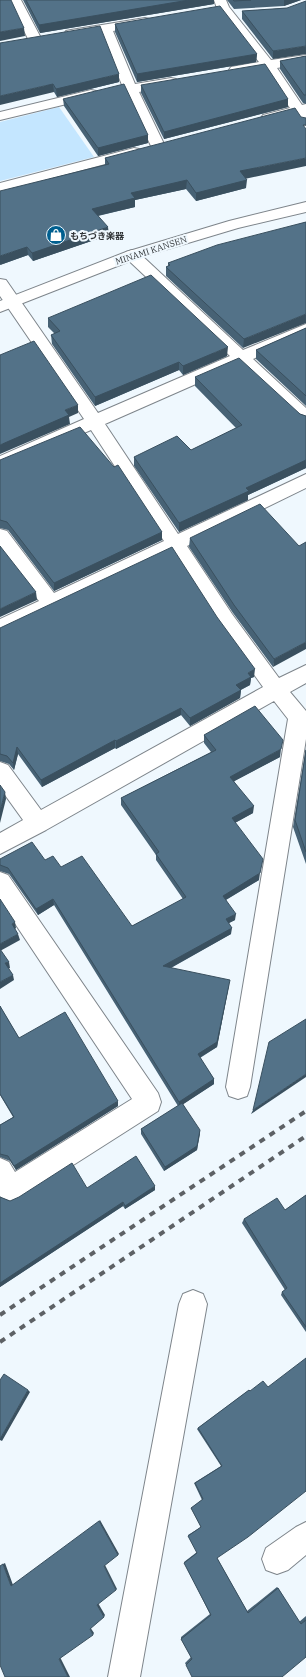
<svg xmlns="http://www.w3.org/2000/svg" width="306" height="1677" viewBox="0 0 306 1677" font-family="'IBM Plex Serif','Noto Sans JP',serif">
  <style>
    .green { fill: #c4e6ff }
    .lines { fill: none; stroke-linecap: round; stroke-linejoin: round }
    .minor-casing { stroke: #7e858b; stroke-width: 2 }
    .major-casing { stroke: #7e858b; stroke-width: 2 }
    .minor { fill: #fff; fill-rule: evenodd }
    .major { fill: #fff; fill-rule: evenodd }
    .rail { stroke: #5d6165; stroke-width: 4; stroke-dasharray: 6 6; stroke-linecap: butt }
    .wall { fill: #476275 }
    .shaded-wall { fill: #3a505f }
    .building { fill: #537288; stroke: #3a505f }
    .labels { text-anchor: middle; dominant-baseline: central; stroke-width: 4; stroke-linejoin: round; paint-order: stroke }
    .far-poi-label { font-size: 9px; font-weight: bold; fill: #2f3235; stroke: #eff8fe; text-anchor: start }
    .far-street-label { font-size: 9px; fill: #2f3235; stroke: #eff8fe }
  </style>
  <rect width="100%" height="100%" fill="#eff8fe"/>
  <path class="green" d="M59 107 94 157 0 181V122Z"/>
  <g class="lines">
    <defs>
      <path id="minor" d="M9 0H21L42 40 40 43H30Z
        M214 0H226L229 7 271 60 306 55V63L277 68 302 105 306 104V125L301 124 295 115 268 122 263 121 261 118 263 115 290 108 264 70 236 74 231 73 229 70 231 67 259 62 218 11Z
        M145 18 150 19 152 22 150 25 113 31 135 84 171 78 176 79 178 82 176 85 139 92 165 146 163 149 158 150 153 149 151 146 122 85 101 33 71 38 66 37 64 34 66 31 71 30Z
        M91 90 96 91 98 94 96 97 0 120V112Z
        M134 148 139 149 141 152 139 155 0 192V183Z
        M132 250 138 252 243 350 306 324V335L253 359 306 408V424L300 422 239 365 105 424 178 534 306 474V488L187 546 232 614 279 678 306 665V683L290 692 306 711V739L250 1087 247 1096 238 1099 229 1096 226 1087 288 719 274 701 46 830 0 854V833L23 820 0 788V762L8 765 41 810 263 687 218 624 172 553 0 636V619L39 601 0 550V529L7 531 54 593 164 541 91 430 0 469V456L84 419 0 296V279L6 280 98 413 230 356 126 258 124 255 126 252Z
        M0 872 8 875 158 1093 161 1102 158 1111 20 1199 11 1203 2 1199 0 1196V1158L9 1162 15 1172 132 1099 0 901Z
        M193 1290 203 1294 207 1304 140 1677H108L179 1304 183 1294Z
        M306 1522V1555L288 1570 277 1574 266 1570 262 1559 266 1548 296 1527Z"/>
      <path id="major" d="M306 202V212L238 228 138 258 0 312V301L126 252 229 221Z"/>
    </defs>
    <use href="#minor" class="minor-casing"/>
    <use href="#major" class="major-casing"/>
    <use href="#minor" class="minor"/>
    <use href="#major" class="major"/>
    <path class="rail" d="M0 1315 306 1111
      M0 1342 306 1136"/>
  </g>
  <path class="wall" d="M23 0H214V4L40 33Z
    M227 0H301L284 6 234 9Z
    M287 8 273 59 242 19V11Z
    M115 24 257 54 256 62 137 82 115 32Z
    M0 43 119 82 57 97 54 92Z
    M306 56V104L303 103 280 69V61Z
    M141 85 288 99V107L164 139 141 93Z
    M63 99 148 135V143L98 156 64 106Z
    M301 117 246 178V188L196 201 186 189 135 200V207L98 216 109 235 33 261 28 255 0 265 105 165V158Z
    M306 222 243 348 166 276V267L168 266V263Z
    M48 318 227 356 183 375 179 370 95 406 52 344 51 335 55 334 48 327Z
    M306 328V406L256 359V350Z
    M195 377 306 416V468L248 495V500L179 532 134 466V457L191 450 236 428 195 386Z
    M0 460 162 532V540L54 591 8 530 0 528Z
    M190 538 299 546 273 667 233 613 189 547Z
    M0 628 254 677 251 678 250 685 241 690 240 698 190 726 181 715 116 749 115 748 42 787 18 754 14 770 9 764 0 761Z
    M204 735 280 757 234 781 253 813 235 823 259 880 226 900 235 920 229 923 231 934 171 968 229 985 217 1047 200 1058 214 1079V1084L183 1104 200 1134 197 1150 164 1171 141 1134V1129L178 1106 54 905 38 915 9 874 0 871V865L45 860 61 867 132 926 183 899 156 860V855L121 805V798L211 752 204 743Z
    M306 748V864L293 827Z
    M0 1006 19 1038 118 1106 16 1170 10 1161 0 1157V1125L13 1117 0 1095Z
    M87 1188 155 1190 125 1209 123 1206 0 1287V1197L10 1201Z
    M306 1195V1332L281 1295 282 1292 285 1290 242 1223 244 1219 285 1210Z
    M249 1390 217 1558 247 1611 277 1587 278 1588 299 1622 306 1616V1657L186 1665 185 1663 191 1657 181 1639V1637L210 1614 184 1562 197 1552 188 1535 201 1527 191 1508 202 1500 194 1483 221 1466 197 1429 198 1428Z"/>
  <path class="shaded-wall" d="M189 0H214V4L40 33 39 25Z
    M284 0H301L284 6Z
    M24 28 25 36 0 41V32Z
    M306 46V54L273 59V51Z
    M257 54 256 62 137 82V74Z
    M119 74V82L57 97 56 89Z
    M53 84 54 92 0 105V96Z
    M288 99V107L164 139V132Z
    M148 135V143L98 156V148Z
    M306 158V166L240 180V171Z
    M187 180 186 189 135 200V207L92 217V209L131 193Z
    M247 180 246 188 196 201V193Z
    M108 227 109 235 33 261 32 253Z
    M27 247 28 255 0 265V256Z
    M306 314V323L243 348 244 339Z
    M228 347 227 356 183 375V366Z
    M179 362V370L95 406V397Z
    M78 405V413L69 417 70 424 0 454V445L65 410Z
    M306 460V468L248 495V500L179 532V523L246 488Z
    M162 532V540L54 591V583Z
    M36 592 37 600 0 617V609Z
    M306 642V649L273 667 274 659Z
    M255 669 254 677 251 678 250 685 236 692V685L248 673Z
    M241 690 240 698 190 726V718Z
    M181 708V715L116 749V741Z
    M115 740V748L42 787 41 780Z
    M17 747 18 754 14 770 13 763Z
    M281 749 280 757 229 784 230 777Z
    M5 792 6 799 0 823V811Z
    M254 806 253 813 231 825 232 818Z
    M260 873 259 880 222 902 223 896Z
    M53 899 54 905 38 915 36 909Z
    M236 914 235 920 225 925 226 919Z
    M15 922 16 928 14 930 12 924Z
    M232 928 231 934 163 972V966Z
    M18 934 20 940 0 951V944Z
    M9 962 10 968 7 969 5 963Z
    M13 975 14 980 0 989V982Z
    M229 985 217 1047 197 1059 198 1054Z
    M306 1074V1077L251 1114 253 1110Z
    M214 1079V1084L179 1107V1102Z
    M118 1101V1106L16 1170 14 1166Z
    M200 1130 197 1150 164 1171 165 1167Z
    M155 1186V1190L125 1209V1206Z
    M123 1202V1206L0 1287V1283Z
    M28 1390 30 1392 2 1441 0 1440V1439Z
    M100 1520 119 1554 118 1555 99 1521Z
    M5 1563 13 1585 11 1586 3 1564Z
    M105 1565 117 1589 116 1590 104 1566Z
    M98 1603 105 1615 104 1617 97 1605Z
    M90 1627 94 1633 93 1635 90 1629Z
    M60 1657 70 1677H68L59 1659Z"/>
  <path class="building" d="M0 0H11L24 28 0 32Z
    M26 0H189L39 25Z
    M233 0H251L234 1Z
    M306 1V46L273 51 242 11 287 8Z
    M220 6 257 54 137 74 115 24Z
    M100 26 119 74 56 89 53 84 0 96V43Z
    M306 56V95H304L280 61Z
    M265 64 288 99 164 132 141 85Z
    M124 84 148 135 98 148 63 99Z
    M295 108 301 117 306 118V125H303L306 129V158L240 171 247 180 196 193 187 180 131 193 135 198 92 209 108 227 32 253 27 247 0 256V191L109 164 105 158Z
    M306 222V314L244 339 166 267 170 265 168 263 217 245Z
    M151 275 228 347 183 366 179 362 95 397 51 335 60 331 48 318Z
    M306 328V396L256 350Z
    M34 341 78 405 65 410 69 415 0 445V355Z
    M239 358 300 414 306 416V460L246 488 249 491 179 523 134 457 177 436 191 450 242 425 195 377Z
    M80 427 114 467 118 465 162 532 54 583 7 522 0 520V460Z
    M260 504 299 546 306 542V642L274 659 234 605 190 538Z
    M0 546 36 592 0 609Z
    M172 547 217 617 255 669 248 673 251 677 236 685 241 690 190 718 181 708 116 741 115 740 41 780 17 747 13 763 7 756 0 754V628Z
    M255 706 283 740 281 749 230 777 254 806 232 818 263 859 260 873 223 896 236 914 226 919 232 928 163 966 230 980 217 1042 198 1054 214 1079 179 1102 53 899 36 909 8 868 0 865V859L32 842 45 860 53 856 61 867 82 856 132 926 186 897 156 854 159 852 121 798 216 750 204 735Z
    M306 750V852L295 820Z
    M0 785 5 792 0 811Z
    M0 899 15 922 12 924 18 934 0 944Z
    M0 949 9 962 5 963 13 975 0 982Z
    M0 1006 19 1038 65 1012 118 1101 14 1166 8 1156 0 1154V1125L14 1117 0 1094Z
    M306 1019V1074L253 1110 269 1042Z
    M182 1103 200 1130 197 1146 165 1167 141 1129Z
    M136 1156 155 1186 125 1206 123 1202 0 1283V1197L10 1201 19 1197 72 1163 87 1188Z
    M306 1195V1327L282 1292 287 1288 244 1219 277 1198 285 1210Z
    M306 1358V1491L248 1537 217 1558 248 1613 278 1588 301 1624 306 1620V1657L282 1677H192L186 1665 192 1659 181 1639 211 1615 184 1563 197 1553 188 1536 201 1527 191 1508 203 1499 195 1483 222 1466 198 1428 249 1390 250 1391 263 1381 268 1387Z
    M4 1374 28 1390 0 1439V1380Z
    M99 1521 118 1555 104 1566 116 1590 97 1605 104 1617 90 1629 93 1635 59 1659 68 1677H5L0 1665V1566L3 1564 11 1586Z"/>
  <defs>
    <symbol id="shop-disc" viewBox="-11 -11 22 22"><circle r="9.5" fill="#005f8f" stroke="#eff8fe"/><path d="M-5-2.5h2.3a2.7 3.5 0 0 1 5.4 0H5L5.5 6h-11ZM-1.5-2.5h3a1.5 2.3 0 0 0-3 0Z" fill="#fff"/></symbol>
  </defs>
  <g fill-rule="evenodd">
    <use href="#shop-disc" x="45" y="224" width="22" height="22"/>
  </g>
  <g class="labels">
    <g class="far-poi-label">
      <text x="70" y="235">もちづき楽器</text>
    </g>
    <g class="far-street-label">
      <text transform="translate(151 250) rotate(-18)">MINAMI KANSEN</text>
    </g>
  </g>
</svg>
